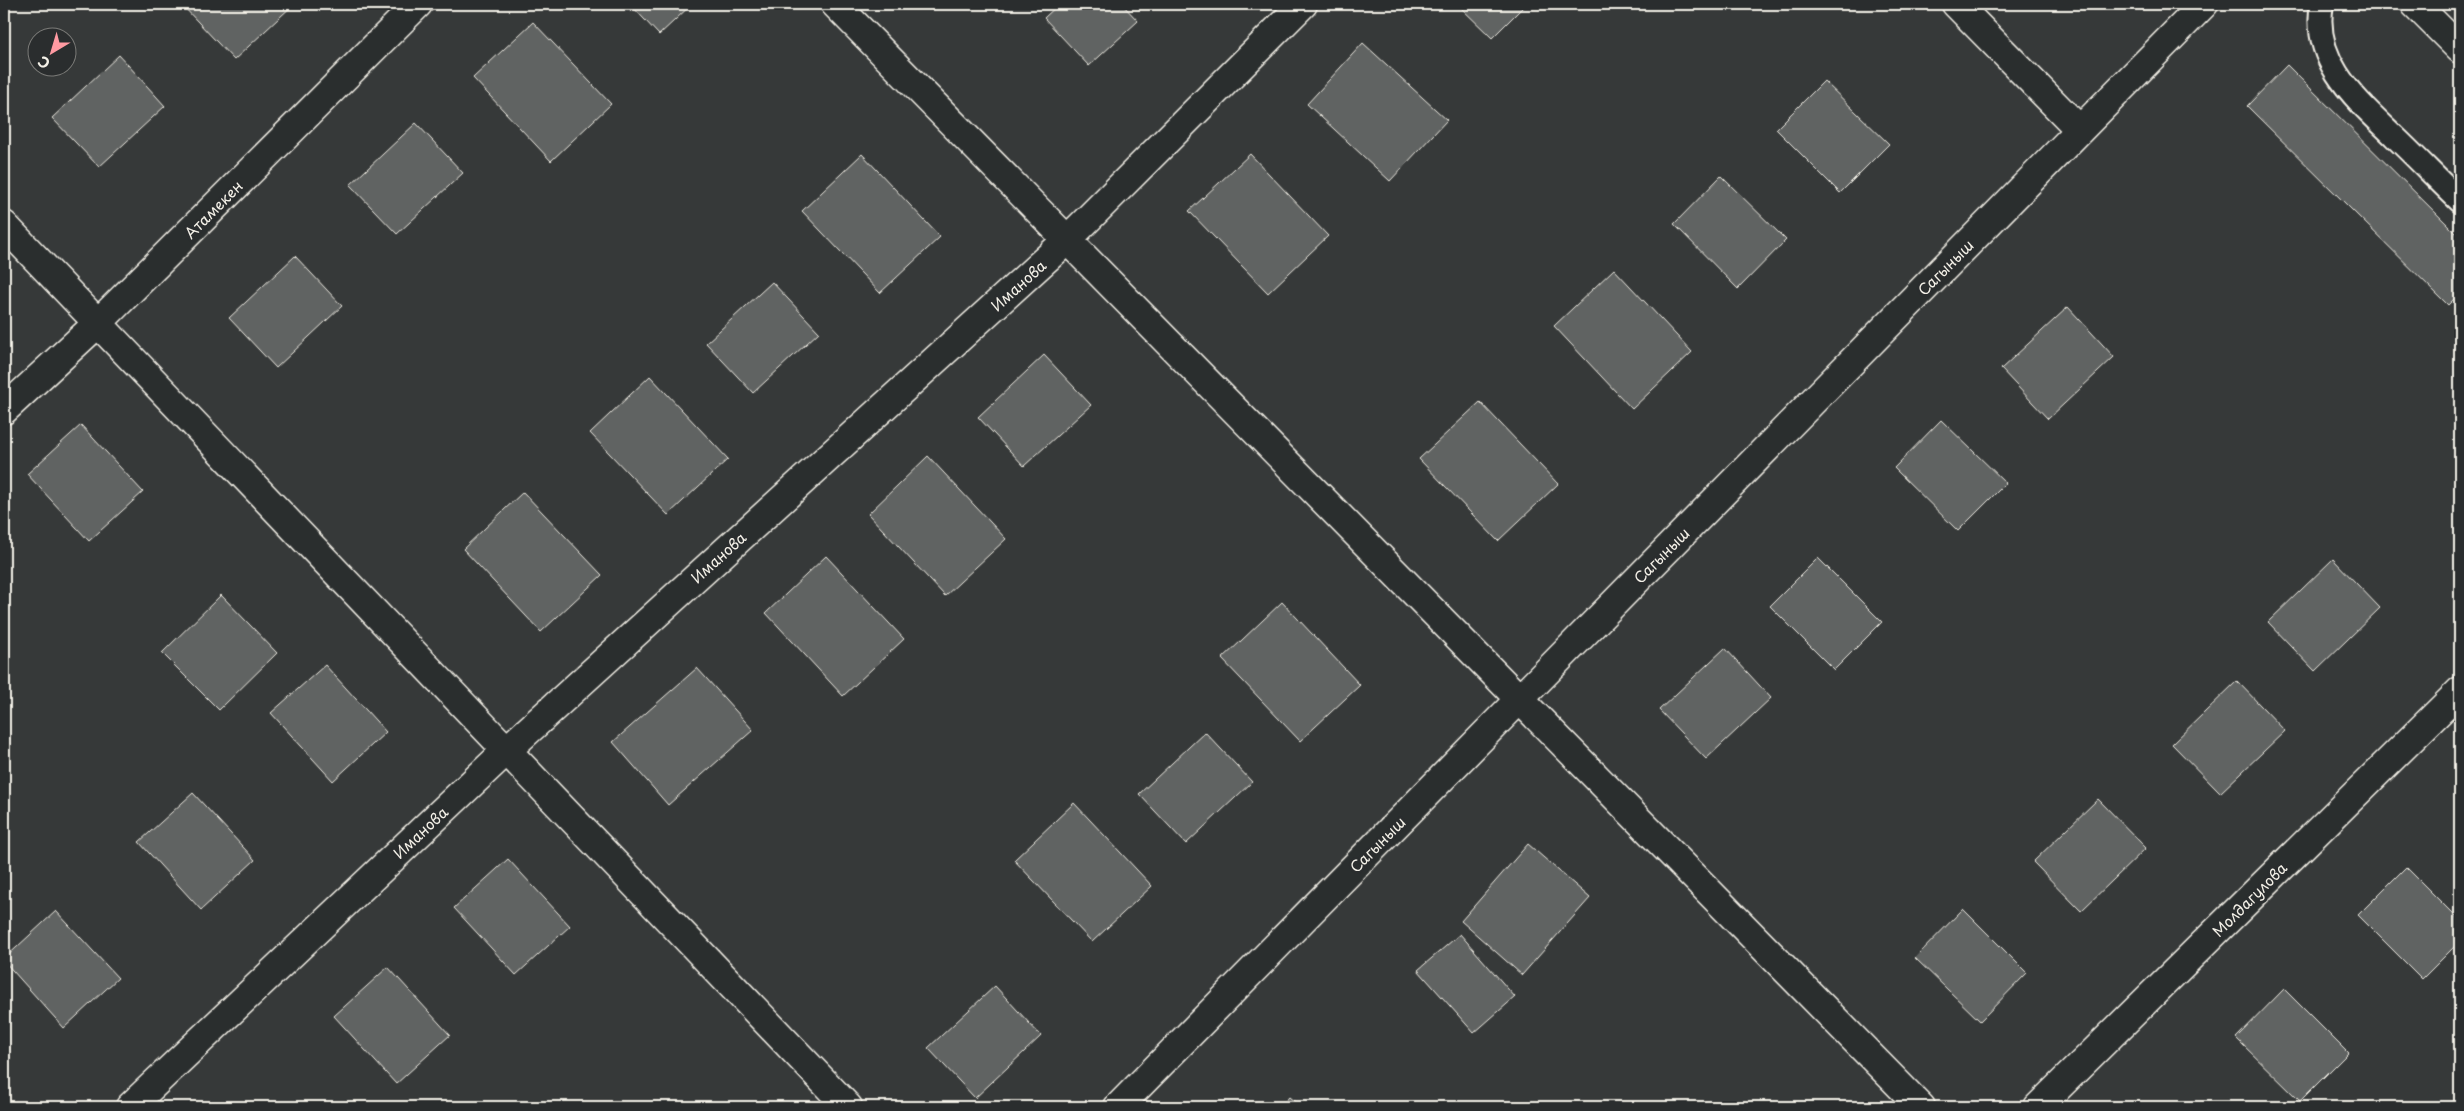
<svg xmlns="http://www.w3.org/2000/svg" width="2464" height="1111" viewBox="0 0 2464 1111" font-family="'Playpen Sans',sans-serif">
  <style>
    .building { fill: #616362; stroke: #f4f1e8 }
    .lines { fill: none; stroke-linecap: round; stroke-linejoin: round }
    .service-casing { stroke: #f4f1e8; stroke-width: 26 }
    .minor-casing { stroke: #f4f1e8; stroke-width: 31 }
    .tertiary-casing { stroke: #f4f1e8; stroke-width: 31 }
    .service { stroke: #2a2d2e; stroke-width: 22 }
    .minor { stroke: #2a2d2e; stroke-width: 28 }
    .tertiary { stroke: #2a2d2e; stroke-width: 28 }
    .labels { text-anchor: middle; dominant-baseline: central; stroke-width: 5; stroke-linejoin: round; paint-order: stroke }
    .street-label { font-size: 15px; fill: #f4f1e8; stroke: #2a2d2e }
  </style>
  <rect width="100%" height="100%" fill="#363939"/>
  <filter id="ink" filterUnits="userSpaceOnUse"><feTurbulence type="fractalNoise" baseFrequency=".02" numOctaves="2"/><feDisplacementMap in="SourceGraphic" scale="10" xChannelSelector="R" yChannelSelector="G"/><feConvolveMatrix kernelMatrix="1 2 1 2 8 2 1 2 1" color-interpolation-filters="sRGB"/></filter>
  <g filter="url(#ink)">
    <path class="building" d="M181 4H294L234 60Z
      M630 4H692L659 35Z
      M1059 4H1122L1138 21 1089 66 1044 18Z
      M1457 4H1526L1492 38Z
      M533 22 611 104 551 161 473 78Z
      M1363 43 1447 120 1390 181 1307 104Z
      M119 55 165 106 99 167 52 118Z
      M2287 65 2460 237V293L2448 305 2247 106Z
      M1824 81 1889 144 1840 193 1776 129Z
      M416 123 463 173 397 234 350 185Z
      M862 154 940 237 880 293 802 211Z
      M1250 154 1328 236 1268 293 1189 211Z
      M1721 176 1786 240 1738 289 1674 224Z
      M295 256 342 306 276 368 229 318Z
      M1614 269 1692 352 1632 409 1554 326Z
      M772 282 819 332 753 393 706 343Z
      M2068 307 2114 357 2048 419 2001 369Z
      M1044 355 1091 405 1024 466 978 417Z
      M650 376 728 459 668 515 590 433Z
      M1480 402 1558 484 1498 541 1419 459Z
      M1941 420 2006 483 1958 531 1894 468Z
      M81 425 143 492 89 541 27 474Z
      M928 456 1006 539 945 596 868 514Z
      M523 492 602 575 541 632 463 549Z
      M826 556 904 639 843 696 766 613Z
      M1818 558 1882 622 1834 670 1770 606Z
      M2333 559 2380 608 2315 671 2268 622Z
      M221 595 277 653 219 710 162 653Z
      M1282 602 1360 685 1300 741 1222 659Z
      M1725 648 1771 698 1706 759 1659 710Z
      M325 665 386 732 333 781 271 713Z
      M697 668 753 730 668 805 613 742Z
      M2237 681 2285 731 2220 793 2172 744Z
      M1205 732 1252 782 1186 844 1139 794Z
      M193 793 255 860 201 910 139 842Z
      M2098 799 2146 848 2081 911 2033 862Z
      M1074 803 1152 886 1092 942 1014 860Z
      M1528 844 1590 898 1522 975 1461 921Z
      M508 859 570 926 516 975 454 908Z
      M2406 867 2460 921V941L2422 979 2358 915Z
      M1963 909 2027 973 1980 1021 1915 958Z
      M56 911 118 978 64 1028 4 961V959Z
      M1460 934 1515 997 1474 1033 1418 970Z
      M388 967 450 1035 396 1084 334 1016Z
      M995 986 1041 1036 975 1098 928 1048Z
      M2284 989 2348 1053 2300 1101 2236 1038Z
      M1289 1097 1301 1107H1280Z"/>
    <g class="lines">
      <defs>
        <path id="service" d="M2322 4C2311 62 2358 101 2395 137 2417 158 2438 180 2460 201"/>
        <path id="minor" d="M835 4 1921 1107
          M1956 4 2080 130
          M4 225 848 1107
          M4 410 98 323 418 4
          M130 1107 507 750 1067 240 1303 4
          M1118 1107 2204 4
          M2038 1107 2460 691"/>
        <path id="tertiary" d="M2415 4 2460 49"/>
      </defs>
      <use href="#service" class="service-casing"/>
      <use href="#minor" class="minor-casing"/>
      <use href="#tertiary" class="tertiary-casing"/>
      <use href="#service" class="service"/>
      <use href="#minor" class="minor"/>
      <use href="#tertiary" class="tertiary"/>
    </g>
  </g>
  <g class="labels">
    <g class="street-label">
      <text transform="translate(213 209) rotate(-45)">Атамекен</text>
      <text transform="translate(1945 267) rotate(-45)">Сагыныш</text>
      <text transform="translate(1018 285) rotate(-42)">Иманова</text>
      <text transform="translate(1661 555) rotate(-45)">Сагыныш</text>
      <text transform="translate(718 557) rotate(-42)">Иманова</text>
      <text transform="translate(420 832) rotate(-43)">Иманова</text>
      <text transform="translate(1377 844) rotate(-45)">Сагыныш</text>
      <text transform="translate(2249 899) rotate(-45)">Молдагулова</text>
    </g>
  </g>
  <rect width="2464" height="1111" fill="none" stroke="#2a2d2e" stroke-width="20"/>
  <rect x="10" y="10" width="2444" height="1091" fill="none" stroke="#f4f1e8" stroke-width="2" filter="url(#ink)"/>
  <g transform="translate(52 52) rotate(218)"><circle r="24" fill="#2a2d2e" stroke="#7b7b78"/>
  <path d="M0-4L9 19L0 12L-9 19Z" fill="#ff9aa2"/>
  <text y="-8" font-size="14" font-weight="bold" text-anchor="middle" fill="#f4f1e8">С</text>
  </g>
</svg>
